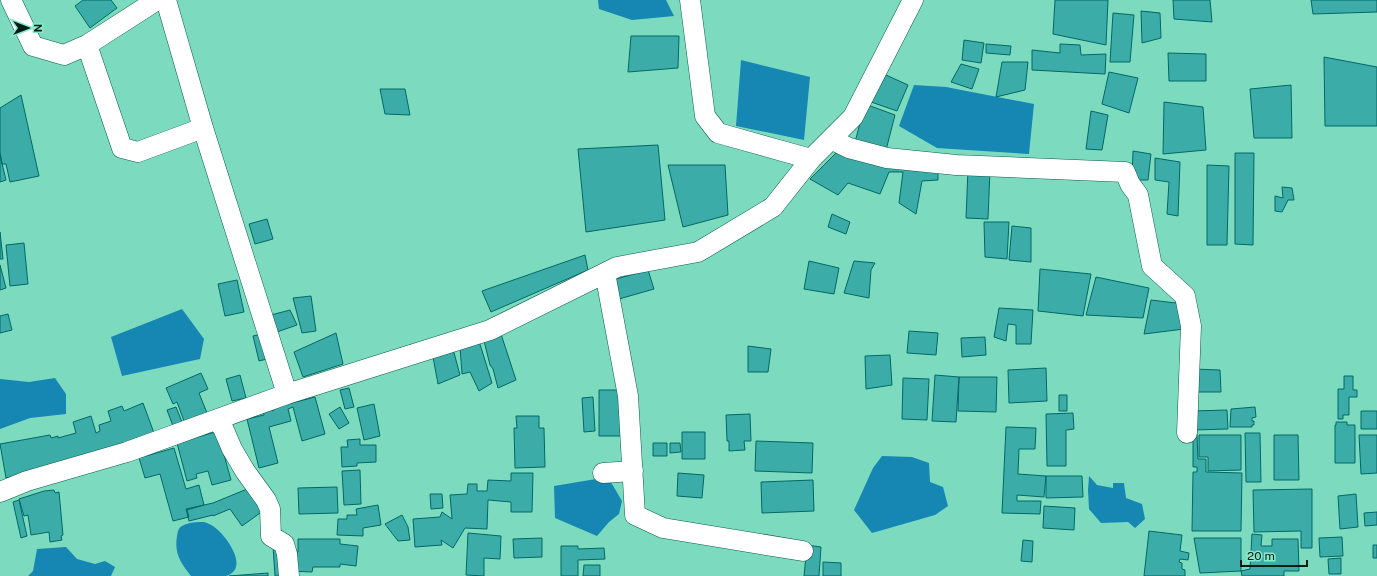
<svg xmlns="http://www.w3.org/2000/svg" width="1377" height="576" viewBox="0 0 1377 576" font-family="'Public Sans',sans-serif">
  <style>
    .water { fill: #1686b2 }
    .building { fill: #3baca8; stroke: #026866 }
    .lines { fill: none; stroke-linecap: round; stroke-linejoin: round }
    .minor-casing { stroke: #095d4a; stroke-width: 21 }
    .minor { stroke: #fff; stroke-width: 20 }
  </style>
  <rect width="100%" height="100%" fill="#7cdbbe"/>
  <path class="water" d="M598 0H666L674 16 632 20 599 9Z
    M741 60 810 77 804 140 736 126Z
    M914 85 946 87 1034 104 1029 154 937 148 899 126Z
    M182 309 204 339 200 359 122 376 111 337Z
    M55 378 66 394V414L30 418 0 429V379L29 382Z
    M882 456 912 457 929 463 930 482 943 487 948 506 935 515 872 533 854 510 873 468Z
    M1089 476 1097 485 1113 488V483H1124L1126 498 1142 504 1145 519 1135 528 1128 522 1101 523 1089 509 1088 490Z
    M608 477 622 501 619 514 609 522 597 536 555 518 554 486Z
    M204 522C207 523 210 524 213 526 225 534 251 568 226 576 219 576 200 576 191 576 181 563 174 554 177 536 178 532 178 528 182 526 189 522 197 522 204 522Z
    M66 547 77 559 95 564 105 561 115 567 111 576H28L33 571 37 549Z"/>
  <path class="building" d="M83 0H111L117 8 90 28 75 6Z
    M1055 0H1108L1106 45 1053 34Z
    M1173 0H1210L1212 22 1174 19Z
    M1311 0H1377V12L1313 14Z
    M1141 11 1160 13 1161 38 1142 43Z
    M1113 13 1134 15 1130 62H1110Z
    M631 36H679L678 68 628 72Z
    M964 40 984 43 981 63 962 60Z
    M986 44 1011 46 1010 55 986 53Z
    M1060 44 1080 45 1081 55 1106 54 1105 74 1032 70V50L1060 53Z
    M1168 53 1206 54V81H1169Z
    M1324 57 1377 67V126H1325Z
    M1002 62H1028L1025 90 996 97Z
    M961 64 979 69 972 89 951 82Z
    M1109 72 1138 78 1129 113 1102 104Z
    M886 75 908 85 897 111 871 102Z
    M1291 85 1292 138H1254L1250 89Z
    M380 89H405L410 115 385 114Z
    M21 95 39 176 10 182 6 164H2L0 152V108Z
    M1164 102 1203 107 1206 150 1163 154Z
    M865 104 895 115 885 154 854 146Z
    M1091 111 1108 115 1102 150 1086 149Z
    M658 145 665 220 586 232 578 149Z
    M839 150 938 165V180L922 181 916 214 899 203 903 172H889L880 194 848 183 838 195 810 179Z
    M1133 151 1151 154 1148 180H1132Z
    M1235 153H1254L1253 245 1235 244Z
    M0 155 6 180 0 182Z
    M1155 158 1180 162 1178 216 1167 214 1169 182 1155 180Z
    M668 165H725L728 215 683 227Z
    M1207 165 1229 166 1227 245H1207Z
    M968 169 990 170 988 219 966 218Z
    M1282 187 1292 188 1294 200H1288L1282 212 1275 211V196L1283 198Z
    M832 214 850 222 846 234 828 227Z
    M267 219 273 239 255 244 249 224Z
    M984 222H1009L1007 259 985 257Z
    M1012 226 1031 228V262L1009 260Z
    M0 232 3 259H0Z
    M24 243 28 284 10 286 6 245Z
    M585 255 588 270 491 312 482 291Z
    M809 261 839 268 834 294 804 289Z
    M854 261 875 263 871 270 869 298 844 293Z
    M0 265 6 288 0 290Z
    M1040 269 1091 274 1083 316 1038 311Z
    M648 270 654 289 619 299 613 280Z
    M1096 277 1149 288 1143 318 1086 315Z
    M237 280 244 312 225 316 218 284Z
    M311 296 316 331 302 333 293 298Z
    M1151 300 1184 304V329L1144 334Z
    M999 308 1033 310 1031 344H1016V325L1008 324 1006 341 994 337Z
    M290 310 297 325 277 332 271 315Z
    M8 314 12 330 0 333V316Z
    M909 331 938 333 936 355 907 353Z
    M265 333 271 358 259 361 253 336Z
    M336 333 343 364 303 377 294 352Z
    M501 334 516 380 498 388 493 369 490 365 484 341Z
    M985 337 986 355 962 357 961 338Z
    M479 341 492 383 479 391 470 372 462 374 460 347Z
    M748 346 771 349 768 372H748Z
    M453 349 460 375 438 384 433 357Z
    M890 355 892 385 866 389 865 356Z
    M1046 368 1047 401 1009 403 1008 370Z
    M1194 369 1220 370 1221 392H1194Z
    M201 373 208 389 199 393 207 413 184 421 177 402 173 404 166 388Z
    M240 375 246 398 232 401 226 379Z
    M935 375 959 377 956 422 932 421Z
    M1344 376H1353V390H1357V397H1349V415H1343V419H1338V389H1344Z
    M959 377H997L996 412 958 411Z
    M903 378 929 379 927 420 902 419Z
    M349 388 354 407 345 409 340 390Z
    M599 390H623V436H599Z
    M1059 395H1067V411H1059Z
    M315 397 325 434 302 441 293 407 288 409 291 421 269 427 278 463 259 468 247 419 264 415 263 409 271 407 272 411 274 410 273 408Z
    M593 397 595 431 584 432 582 398Z
    M143 403 154 433 57 467 6 478 0 444 50 435 51 438 58 436V438L76 433 73 422 91 416 96 433 100 431 99 425 111 421 108 411 122 406 124 411Z
    M374 404 380 436 364 440 357 408Z
    M176 407 182 422 173 426 167 410Z
    M340 407 349 423 339 429 329 414Z
    M1255 407 1256 417 1252 418V421H1254V425H1252V427H1230L1231 409Z
    M1227 410 1228 429 1193 430 1192 411Z
    M1361 411H1377V429H1361Z
    M1073 413 1074 429 1066 430V466H1047L1046 414Z
    M750 414 751 441H744L745 450 729 451V441H727L726 415Z
    M516 416H539V428H544L545 467 515 468 514 428H517Z
    M1336 422H1347V425H1355V463H1335V425H1336Z
    M1006 427 1036 428 1035 449H1019L1018 474 1046 476 1044 497 1017 495V501H1041L1040 514 1002 513Z
    M222 430 223 451 231 480 212 485 208 471 196 474 197 478 187 481 177 443Z
    M682 432H705V459H682Z
    M1245 433H1260L1261 482H1246Z
    M1193 434H1197L1198 459H1206V472L1242 473 1241 531H1192L1193 472H1197V467H1193Z
    M1199 435H1241V470L1208 471V457H1199Z
    M1274 435H1298L1299 480H1274Z
    M1359 435H1377V473L1361 474Z
    M360 439V445H376V462L357 463V466L342 467 341 447H348L347 440Z
    M756 441 813 443 812 473 755 471Z
    M653 443H667V456H653Z
    M670 443H680L681 452 670 453Z
    M174 448 186 489 199 485 204 505 187 510 189 517 173 521 160 474 145 478 139 458Z
    M360 470 361 504 344 505 342 471Z
    M511 473H533L532 512H511V502L488 500 487 529 465 528 453 548 441 540 442 545 415 547 413 519 440 517 442 512 452 519 450 495 467 494 468 484H477V491H487L488 480 511 481Z
    M678 473 704 475 702 498 677 496Z
    M1046 476H1082L1083 497 1046 498Z
    M813 480 814 511 762 513 761 482Z
    M252 487 267 508 242 526 230 509 213 516V515L189 521 186 509 213 503Z
    M337 487 338 513 299 514 298 488Z
    M1312 489V548H1301V531L1254 532 1253 490Z
    M54 490 55 493 59 492 63 535 61 536 62 540 50 542 49 532 31 535 28 515 24 516 19 499 44 491Z
    M430 494H442L443 508 431 509Z
    M1356 494 1358 527 1340 529 1338 496Z
    M19 500 27 536 21 538 13 502Z
    M378 505 381 525 363 528V536L337 535 338 519H347V515H357L356 509Z
    M1044 506 1075 508 1074 530 1043 528Z
    M1377 512V525L1365 526 1364 513Z
    M402 515 408 527 410 540 398 541 385 524Z
    M1149 531 1182 535 1180 551 1189 553 1188 560 1180 559 1179 562 1182 563V569L1185 570V576H1144Z
    M468 533 501 536 500 559 484 558V576L466 575Z
    M1252 534 1262 535 1261 546H1272V539H1298L1299 571H1284V576H1242L1241 571 1250 569Z
    M1342 537 1343 556 1320 557 1319 538Z
    M542 538V557L514 558 513 539Z
    M1194 538H1241V571L1200 573Z
    M298 539H340V544L358 546 356 566 340 564V567H313L312 572 290 571V552H298Z
    M1023 540 1033 541 1032 562 1021 561Z
    M283 545 284 576H275L273 546Z
    M807 545 821 547 819 576H804Z
    M1373 545H1377V558H1373Z
    M561 546H578V549L604 548 605 559 578 560V576H561Z
    M1341 558V574H1329L1328 559Z
    M823 562 841 563V576H823Z
    M584 565H600V576H583Z
    M268 573V576H229Z"/>
  <g class="lines">
    <defs>
      <path id="minor" d="M11 0 33 46 64 55 87 45 157 0
        M166 0 203 128 287 394
        M690 0 705 116 718 133 811 159
        M87 45 122 148 138 152 203 128
        M831 139 849 148 887 158 956 165 1125 172 1130 184 1138 195 1152 266 1185 296 1191 326 1187 433
        M605 273 628 396 635 515 663 528 803 551
        M216 420 223 428 232 449 245 471 266 500 270 509 271 536 284 544 287 554 289 576
        M603 473 633 471
        M0 492 27 481 127 452 287 394 490 330 617 267 698 252 773 207 811 159 853 117 913 0"/>
    </defs>
    <use href="#minor" class="minor-casing"/>
    <use href="#minor" class="minor"/>
  </g>
  <g transform="translate(28 28) rotate(90)" stroke="#89e8ca" stroke-width="3" paint-order="stroke">
  <path d="M0-3L7 15L0 10L-7 15Z" fill="#001e16"/>
  <text y="-6" font-size="11" font-weight="bold" text-anchor="middle" fill="#001e16">N</text>
  </g>
  <path d="M1241 560v6h66v-6" fill="none" stroke="#001e16" stroke-width="2"/>
  <text x="1247" y="560" font-size="12" fill="#001e16" stroke="#89e8ca" stroke-width="3" paint-order="stroke">20 m</text>
</svg>
